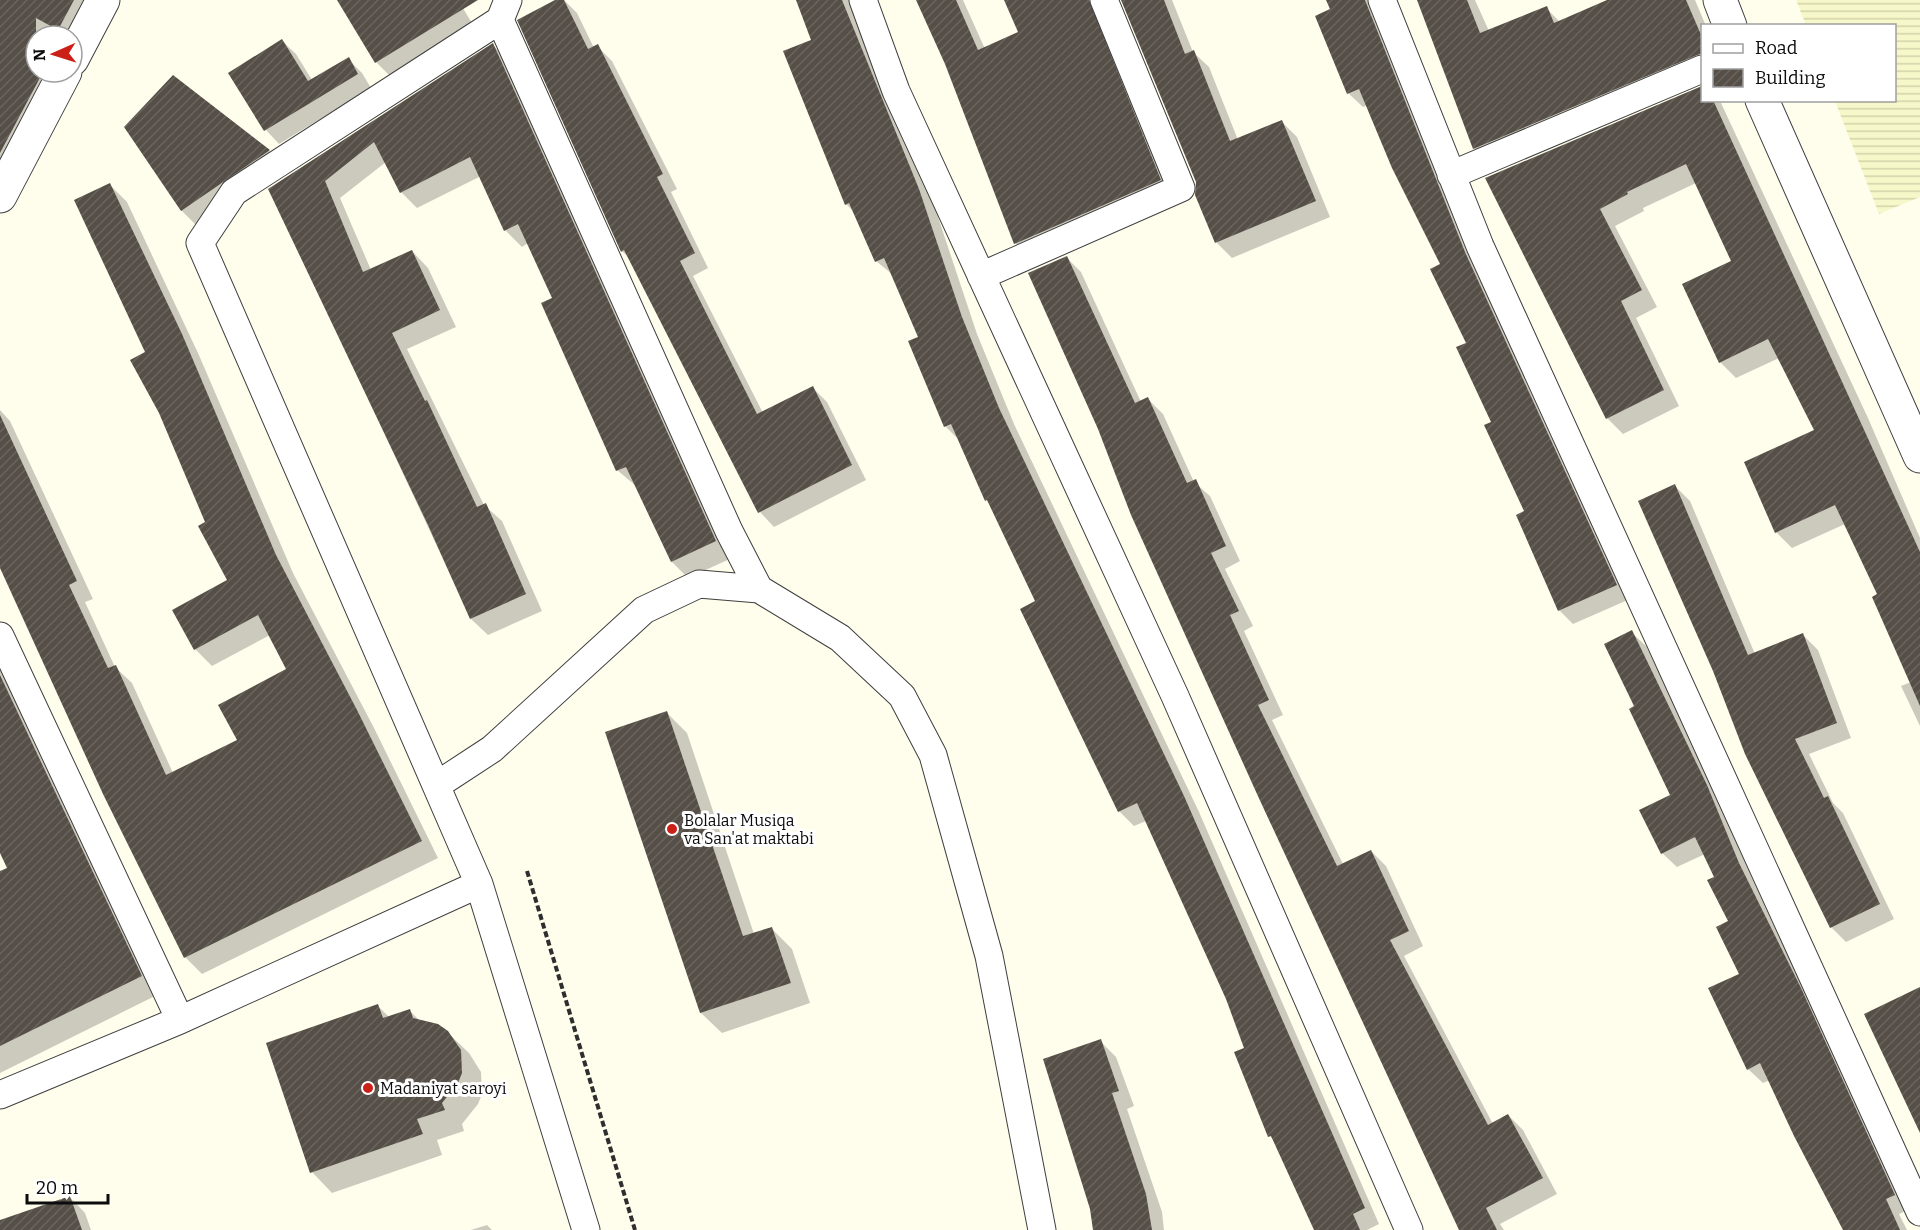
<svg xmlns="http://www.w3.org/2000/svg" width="1920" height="1230" viewBox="0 0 1920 1230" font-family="Bitter,serif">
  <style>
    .farmland { fill: url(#farmland-rules) }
    .shadow { fill: #0003 }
    .building { fill: url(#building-hatch) }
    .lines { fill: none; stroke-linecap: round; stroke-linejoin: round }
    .minor-casing { stroke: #3f3f3f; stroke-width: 29 }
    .tertiary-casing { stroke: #3f3f3f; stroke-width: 35 }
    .path { stroke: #2e2e2e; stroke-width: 4; stroke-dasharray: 6 3; stroke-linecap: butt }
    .minor { stroke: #fff; stroke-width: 27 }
    .tertiary { stroke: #fff; stroke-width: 33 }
    .poi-dot { fill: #ca2017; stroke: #fff; stroke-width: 2 }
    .labels { text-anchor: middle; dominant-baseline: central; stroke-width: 6; stroke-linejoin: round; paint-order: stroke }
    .poi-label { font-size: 16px; fill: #0c0c0c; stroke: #fff; text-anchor: start }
  </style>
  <defs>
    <pattern id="farmland-rules" width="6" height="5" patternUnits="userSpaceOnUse" patternTransform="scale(1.5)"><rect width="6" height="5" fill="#f7f8c9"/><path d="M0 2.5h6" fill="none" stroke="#d3d3ab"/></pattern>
    <pattern id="building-hatch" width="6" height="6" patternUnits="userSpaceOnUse" patternTransform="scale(1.5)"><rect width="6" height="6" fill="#564f48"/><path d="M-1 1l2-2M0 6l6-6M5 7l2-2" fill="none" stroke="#69645e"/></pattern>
  </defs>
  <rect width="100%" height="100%" fill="#fffdec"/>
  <path class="farmland" d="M1796 0H1920V197L1879 214 1835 101 1894 100V26L1806 25Z"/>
  <path class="shadow" d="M0 0H102L72 36H36V72H63L0 207Z
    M338 0H458L478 33 397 83 376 62Z
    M558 0H564L577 13 594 48 597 46 612 61 677 189 671 192 708 268 693 276 763 413 812 387 827 402 866 480 774 527 760 512 630 259 622 251 519 20Z
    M797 0H850L934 205 977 334 1014 424 1199 812 1379 1224 1367 1230H1316L1275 1141 1270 1136 1246 1049 1227 998 1146 821 1134 826 1119 811 1037 602 961 442 945 426 920 338 893 275 876 261 856 214 846 204 813 41Z
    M917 0H963L985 49 1020 33 1005 0H1119L1106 6 1175 195 1030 259 1015 243 946 63Z
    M1123 0H1172L1193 52 1209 67 1238 140 1282 122 1297 137 1330 217 1232 258 1217 243 1196 194 1197 182Z
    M1328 0H1372L1630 599 1573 624 1559 610 1442 264 1368 105 1363 107 1348 93Z
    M1418 0H1475L1489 31 1546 8 1560 22 1608 0H1695L1706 26H1702V77L1492 166 1474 148Z
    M282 41 296 54 312 80 348 59 362 73 371 88 279 144 266 130 230 73Z
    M493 45 509 62 732 558 688 578 672 562 636 486 617 470 554 298 528 243 522 247 505 230 481 176 417 208 401 192 386 162 340 198 371 270 412 251 428 268 456 327 407 349 484 505 502 521 542 611 488 635 471 619 270 189Z
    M174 77 269 151 284 166 197 226 182 211 126 127Z
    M1702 88V100L1721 103 1868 418 1920 538V726L1901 686 1911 682 1879 595 1845 524 1792 548 1776 532 1816 431 1779 358 1736 378 1720 362 1733 262 1696 183 1643 208 1644 211 1615 226 1657 307 1636 318 1679 406 1623 434 1607 418 1487 179Z
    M110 185 127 202 198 353 293 573 374 728 438 858 202 974 185 957 0 563V410L10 421 93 599 85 602 115 667 132 683 173 773 239 741 288 669 270 635 212 666 195 649 229 581 147 352Z
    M1066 257 1081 272 1141 402 1148 399 1163 414 1194 482 1210 496 1240 561 1225 569 1253 626 1244 631 1283 715 1272 720 1343 864 1371 851 1386 866 1423 946 1404 956 1493 1124 1508 1115 1523 1130 1557 1194 1500 1224 1504 1230H1461Z
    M1675 486 1690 501 1755 654 1803 635 1818 650 1851 738 1809 754 1833 803 1843 813 1894 919 1846 942 1831 927Z
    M1631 632 1646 646 1721 801 1753 879 1815 1005 1908 1210 1899 1214 1907 1230H1845L1770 1080 1763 1083 1748 1069 1741 974 1730 922 1716 878 1705 854 1677 867 1662 853 1672 795 1636 707Z
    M0 660 159 994 0 1073V873L9 869 0 849Z
    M666 712 687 733 754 934 771 928 792 949 810 1003 722 1033 701 1013 607 733Z
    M378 1006 390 1018 410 1011 421 1022 447 1032 469 1053 481 1072 482 1094 478 1104 462 1124 464 1131 437 1140 442 1155 332 1193 312 1172Z
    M1100 1041 1116 1057 1134 1106 1127 1109 1162 1212 1164 1230H1095Z
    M70 1197 85 1213 91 1230H2L0 1222Z
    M487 1225 492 1230H471Z"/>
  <path class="building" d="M0 0H74L58 30 36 18V72H43L0 153Z
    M337 0H478L375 63Z
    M555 0H564L588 49 598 44 663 174 657 177 695 253 680 261 757 414 813 386 852 465 758 513 624 250 621 252 517 20Z
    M796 0H842L919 189 962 317 999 408 1184 796 1365 1208 1353 1214 1360 1230H1314L1271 1136 1268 1137 1234 1052 1244 1048 1226 999 1137 803 1118 812 1020 609 1035 601 987 500 985 501 951 424 944 427 908 341 918 337 884 258 875 262 849 203 845 205 783 51 811 40Z
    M916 0H956L978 50 1018 32 1004 0H1089L1161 180 1014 244 945 64Z
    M1121 0H1164L1185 54 1194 50 1230 141 1282 120 1316 201 1215 243 1195 195 1196 182Z
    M1326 0H1365L1465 252 1617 585 1558 611 1516 515 1524 511 1484 425 1491 422 1456 347 1466 343 1430 269 1440 264 1392 168 1359 89 1347 94 1315 16 1330 9Z
    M1417 0H1467L1480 33 1547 6 1554 23 1607 0H1686L1702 37V53L1473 149Z
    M282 39 308 81 349 57 358 74 264 131 228 73Z
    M493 43 716 541 671 562 626 467 616 471 541 303 552 298 518 224 504 231 470 157 400 193 374 142 325 181 363 272 412 250 440 310 392 333 425 401 427 400 477 507 486 503 526 594 470 619 428 525 268 189Z
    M173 75 270 150 181 211 124 127Z
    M1702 86V100H1713L1920 552V706L1872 597 1877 594 1835 505 1775 533 1744 462 1814 430 1768 339 1719 363 1682 284 1731 261 1686 164 1627 192 1628 194 1600 209 1642 290 1621 301 1664 390 1606 419 1485 178Z
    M110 183 182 334 276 555 357 710 422 841 184 958 103 794 0 568V415L77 581 69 585 108 668 116 665 166 775 237 740 218 705 286 669 258 615 194 650 172 610 227 580 198 526 205 522 159 413 130 360 145 352 74 200Z
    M1067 256 1135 403 1148 397 1187 483 1196 479 1226 546 1211 553 1239 611 1230 615 1269 700 1258 705 1337 866 1371 850 1409 931 1390 940 1488 1125 1508 1114 1543 1178 1486 1208 1497 1230H1459L1257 794 1131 515 1098 429 1028 273Z
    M1675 484 1748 655 1803 633 1837 723 1795 739 1824 798 1828 796 1880 904 1830 928 1745 754 1713 671 1638 501Z
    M1632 630 1707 785 1739 863 1801 988 1895 1195 1886 1199 1900 1230H1843L1794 1136 1760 1063 1747 1070 1708 988 1739 974 1716 927 1728 921 1707 880 1714 877 1695 837 1661 854 1639 810 1670 795 1629 709 1634 706 1604 644Z
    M0 675 142 976 0 1046V871L7 868 0 853Z
    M667 711 743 936 772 927 791 983 700 1013 605 732Z
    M1920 987V1133L1864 1014Z
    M378 1004 383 1018 410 1009 413 1018 438 1024 448 1031 461 1050 462 1073 458 1083 442 1103 445 1110 417 1119 423 1134 310 1173 266 1043Z
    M1101 1039 1119 1091 1112 1093 1146 1194 1152 1230H1093L1090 1209 1043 1059Z
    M70 1196 82 1230H0V1220Z"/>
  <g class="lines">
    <defs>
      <path id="minor" d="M508 0 500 20 234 192 200 243 479 884 586 1230
        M863 0 896 91 1175 696 1409 1230
        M1382 0 1480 246 1920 1212
        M500 20 729 531 759 589
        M1451 175 1702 69
        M981 276 1181 188 1104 0
        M0 636 180 1020
        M437 785 492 749 644 610 699 584 759 589 840 638 902 696 933 755 989 956 1042 1230
        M0 1095 180 1020 479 884"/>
      <path id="tertiary" d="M1720 0 1730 26
        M72 59 103 0
        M1762 100 1920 456
        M0 196 65 72"/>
    </defs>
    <use href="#minor" class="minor-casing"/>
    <use href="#tertiary" class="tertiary-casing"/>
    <path class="path" d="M527 871 635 1230"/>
    <use href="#minor" class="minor"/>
    <use href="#tertiary" class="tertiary"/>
  </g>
  <g class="poi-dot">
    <circle cx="672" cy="829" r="6"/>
    <circle cx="368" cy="1088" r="6"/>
  </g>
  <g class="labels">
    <g class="poi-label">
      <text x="684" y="820">Bolalar Musiqa<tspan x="684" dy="18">va San'at maktabi</tspan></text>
      <text x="380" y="1088">Madaniyat saroyi</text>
    </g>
  </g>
  <rect x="1701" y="24" width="195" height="78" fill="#ffffff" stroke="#9e9e9e" stroke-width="1.5"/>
  <rect x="1713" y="44" width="30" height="9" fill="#ffffff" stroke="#9e9e9e" stroke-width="1.5"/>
  <text x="1755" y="54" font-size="18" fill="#0c0c0c">Road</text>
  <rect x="1713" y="69" width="30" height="18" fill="url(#building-hatch)" stroke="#9e9e9e" stroke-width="1.5"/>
  <text x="1755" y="84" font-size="18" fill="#0c0c0c">Building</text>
  <g transform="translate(54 54) rotate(267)"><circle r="28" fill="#ffffff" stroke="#9e9e9e" stroke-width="1.5"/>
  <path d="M0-4.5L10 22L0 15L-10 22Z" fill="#ca2017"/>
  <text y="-9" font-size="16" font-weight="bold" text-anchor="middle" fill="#0c0c0c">N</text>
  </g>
  <path d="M27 1194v9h81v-9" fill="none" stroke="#0c0c0c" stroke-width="3"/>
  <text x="36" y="1194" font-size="18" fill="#0c0c0c" stroke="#ffffff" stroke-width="4.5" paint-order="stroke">20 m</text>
</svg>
